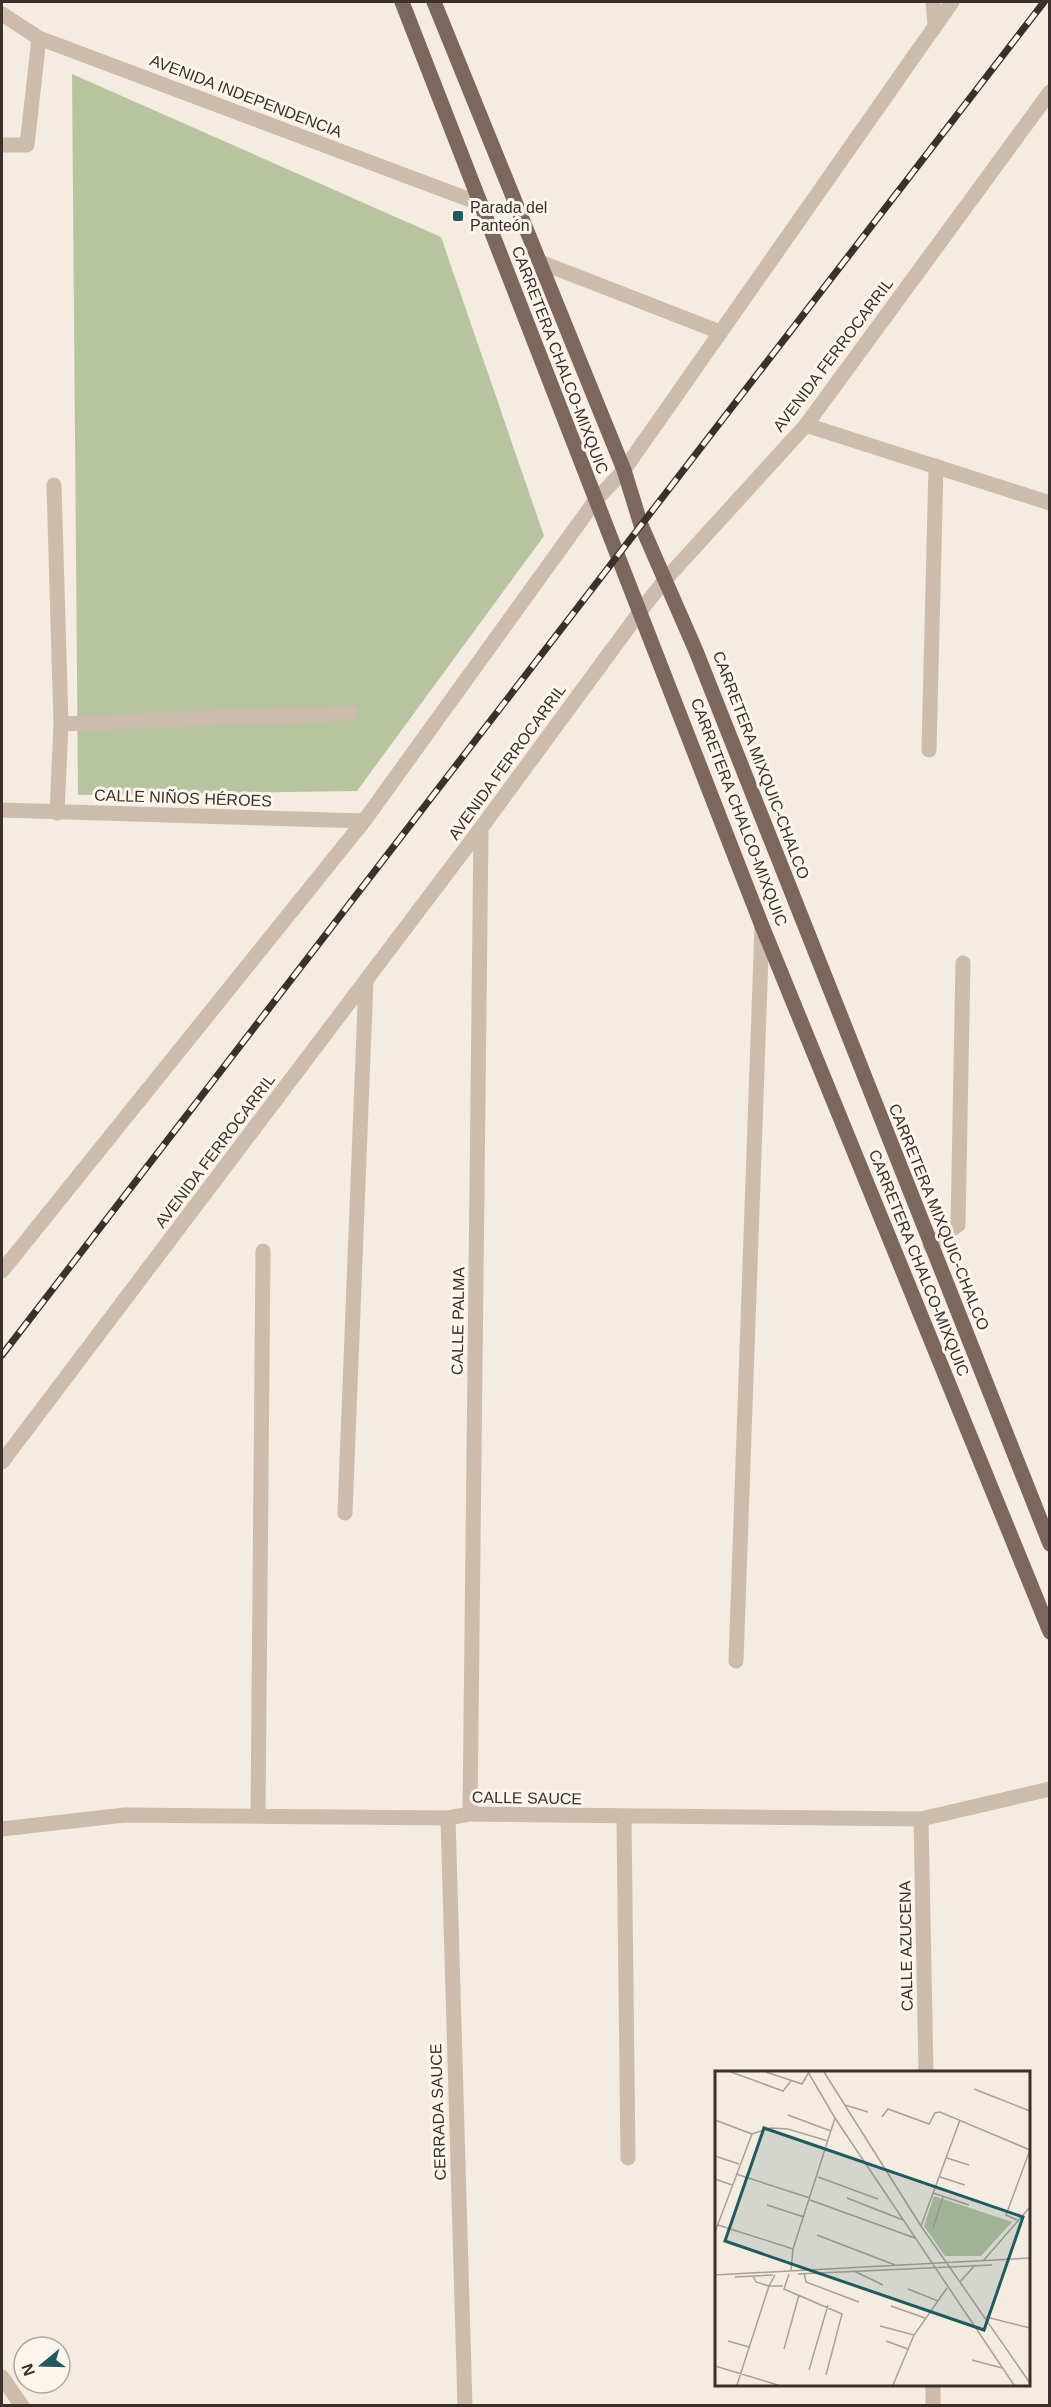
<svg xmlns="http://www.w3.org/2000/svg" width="1051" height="2407" viewBox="0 0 1051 2407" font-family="Arial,sans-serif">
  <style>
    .green { fill: #b8c4a0 }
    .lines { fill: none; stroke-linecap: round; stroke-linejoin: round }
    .minor { stroke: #cdbbac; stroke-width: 15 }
    .major { stroke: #7d675c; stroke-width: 15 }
    .rail-casing { stroke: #3b302b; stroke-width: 7 }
    .rail { stroke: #fbf5ee; stroke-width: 4.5; stroke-dasharray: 14; stroke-linecap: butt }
    .poi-dot { fill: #1f5a5e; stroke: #fbf5ee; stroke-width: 2 }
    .labels { text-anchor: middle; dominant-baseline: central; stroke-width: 6; stroke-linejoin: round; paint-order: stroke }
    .street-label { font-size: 16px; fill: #3b302b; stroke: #fbf5ee }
    .poi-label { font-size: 16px; fill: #3b302b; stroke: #fbf5ee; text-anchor: start }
    .inset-road { fill: none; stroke: #aaa098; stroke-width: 1.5 }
    .view { fill: #1f5a5e; fill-opacity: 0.15; stroke: #1f5a5e; stroke-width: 3 }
    .inset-edge { fill: none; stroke: #3b302b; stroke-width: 3 }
  </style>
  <rect width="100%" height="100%" fill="#f4ebe1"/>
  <path class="green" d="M72 74 441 237 544 536 357 791 78 795Z"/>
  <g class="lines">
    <path class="minor" d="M933 2 935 24
      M2 14 39 38 481 204
      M2 145H27L39 38
      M540 262 720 332
      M806 425 1050 503
      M54 485 61 724 57 813
      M61 724 351 713
      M929 750 936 466
      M2 810 364 821
      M930 1245 958 1225 963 963
      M2 1271 364 821 595 501 624 470 952 2
      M2 1462 481 828 639 613 664 581 806 425 1050 92
      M345 1513 366 980
      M736 1661 762 927
      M470 1814 481 828
      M258 1816 263 1251
      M624 1817 628 2158
      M448 1818 465 2406
      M921 1819 926 2072
      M2 1829 125 1815 448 1818 470 1814 921 1819 1050 1789
      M2 2377 22 2406
      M933 2384V2406"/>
    <path class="major" d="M402 2 762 926 1050 1632
      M434 2 624 470 641 525 696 651 1050 1544"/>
    <defs>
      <path id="rail" d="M2 1355 1044 2"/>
    </defs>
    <use href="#rail" class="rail-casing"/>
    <use href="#rail" class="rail"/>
  </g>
  <rect class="poi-dot" x="452" y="210" width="12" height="12" rx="3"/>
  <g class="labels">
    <g class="street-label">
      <text transform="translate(246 96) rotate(21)">AVENIDA INDEPENDENCIA</text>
      <text transform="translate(833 355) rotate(-53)">AVENIDA FERROCARRIL</text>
      <text transform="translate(560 360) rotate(69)">CARRETERA CHALCO-MIXQUIC</text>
      <text transform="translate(507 762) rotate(-54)">AVENIDA FERROCARRIL</text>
      <text transform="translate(761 765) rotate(69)">CARRETERA MIXQUIC-CHALCO</text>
      <text transform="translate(183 798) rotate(2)">CALLE NIÑOS HÉROES</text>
      <text transform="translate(739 812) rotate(69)">CARRETERA CHALCO-MIXQUIC</text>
      <text transform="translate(215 1151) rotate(-53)">AVENIDA FERROCARRIL</text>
      <text transform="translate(939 1217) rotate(68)">CARRETERA MIXQUIC-CHALCO</text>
      <text transform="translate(919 1263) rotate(68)">CARRETERA CHALCO-MIXQUIC</text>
      <text transform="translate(458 1321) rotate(-89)">CALLE PALMA</text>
      <text transform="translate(527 1798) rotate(1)">CALLE SAUCE</text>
      <text transform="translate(906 1946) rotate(-91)">CALLE AZUCENA</text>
      <text transform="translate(438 2112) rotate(-92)">CERRADA SAUCE</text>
    </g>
    <g class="poi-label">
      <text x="470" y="207">Parada del<tspan x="470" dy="18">Panteón</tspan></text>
    </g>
  </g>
  <g transform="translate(715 2071)">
    <rect width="315" height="315" fill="#f4ebe1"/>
    <path d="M219 125 297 151 266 185H230L209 155Z" fill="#b8c4a0"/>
    <path class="inset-road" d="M16 1 68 20 76 10M51 1 87 13 94 1M93 1 120 47 299 314M109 1 206 155 315 312M259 18 315 40M130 34 153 41M73 44 116 60M167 46 173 38 214 53 220 42 225 41 315 79M0 49 37 63M37 63 55 57 73 58 113 70M0 85 24 93M232 87 254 94M21 103 95 127M103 106 163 128M225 106 250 114M0 108 17 114M218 122 254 134M132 127 188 149M95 129 200 167M52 134 89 146M302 149 291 144 315 79M3 154 78 178M206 155 245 49M218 157 228 126M0 161 37 63M102 164 180 194M268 190 315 136M76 199 78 178 120 47M139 200 168 214M89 202 91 211 144 231M74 203 69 218 127 243 111 304M83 203 277 194M0 204 315 187M60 204 54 215H68M20 206 58 204M245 211 260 194M193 218 223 230M176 235 210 247M271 246 315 257M165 255 199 264M13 270 34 276M171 270 193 278M69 278 84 224M257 289 287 297M0 295 63 314M94 299 113 234M22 314 54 215 41 211 38 205M178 314 199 264 232 217"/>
    <path class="view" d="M49 57 308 146 269 259 10 170Z"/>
    <rect width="315" height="315" class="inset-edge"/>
  </g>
  <rect width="1051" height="2407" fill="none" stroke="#3b302b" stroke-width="6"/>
  <g transform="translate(42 2365) rotate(251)"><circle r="28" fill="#fbf5ee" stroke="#aea6a0" stroke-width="1.5"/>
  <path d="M0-4.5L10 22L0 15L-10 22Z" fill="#1f5a5e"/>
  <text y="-9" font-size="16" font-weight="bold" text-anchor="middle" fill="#3b302b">N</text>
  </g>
</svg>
